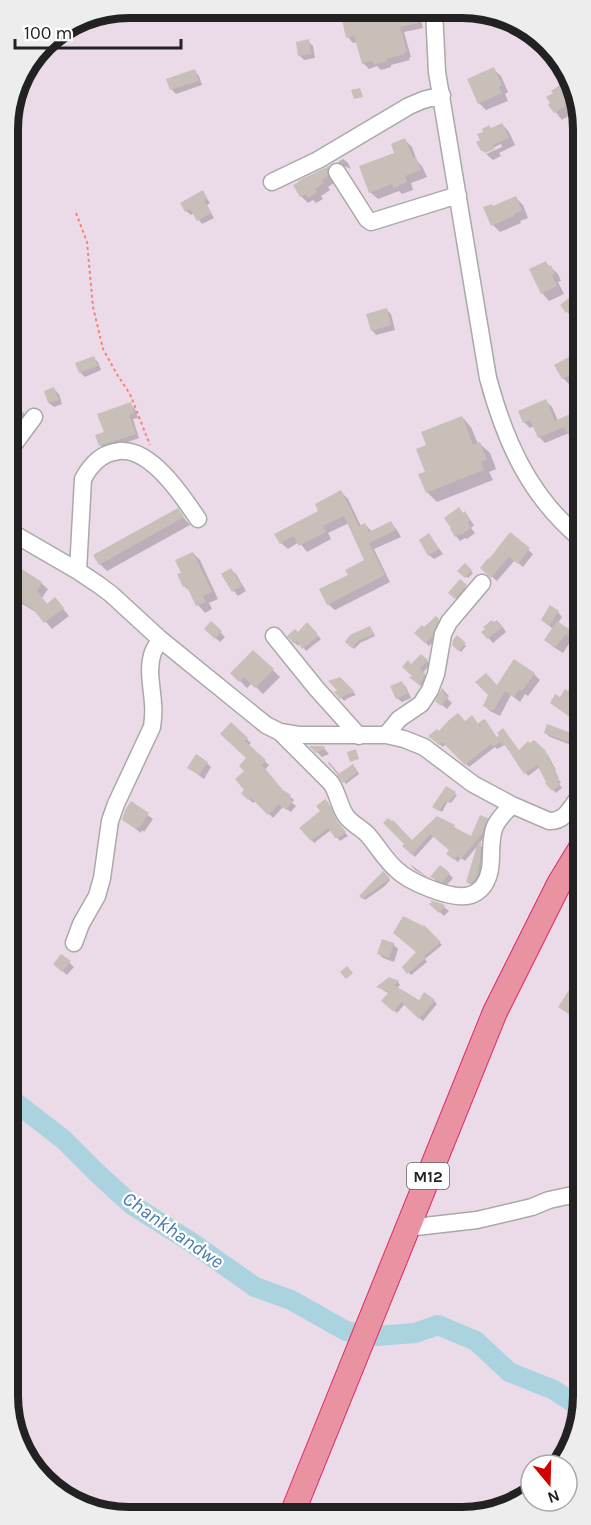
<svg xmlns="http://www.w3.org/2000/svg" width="591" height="1525" viewBox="0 0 591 1525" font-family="Karla,sans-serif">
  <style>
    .industrial { fill: #ebdbe8 }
    .shadow { fill: #0003 }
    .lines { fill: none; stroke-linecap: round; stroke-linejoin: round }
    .river { stroke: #aad3df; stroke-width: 20 }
    .building { fill: #c7bfb8 }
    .minor-casing { stroke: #a9a9a9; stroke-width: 19 }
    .highway-casing { stroke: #dc2a67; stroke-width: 26 }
    .path { stroke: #fa8072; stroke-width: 2; stroke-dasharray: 3 3; stroke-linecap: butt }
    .minor { stroke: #fff; stroke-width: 16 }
    .highway { stroke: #e892a2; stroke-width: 24 }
    .labels { text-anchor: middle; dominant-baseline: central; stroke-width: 4.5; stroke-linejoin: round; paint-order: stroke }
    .shield { fill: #fff; stroke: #646464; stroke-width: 1.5 }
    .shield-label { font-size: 16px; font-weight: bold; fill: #222 }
    .water-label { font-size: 20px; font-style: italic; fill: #4a7aab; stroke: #fff }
    .rim { fill: none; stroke: #222; stroke-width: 8 }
  </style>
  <rect width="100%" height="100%" fill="#f2efe9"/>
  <path class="industrial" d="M129 8 486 10 548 43 579 98 583 1404 558 1465H531V1490L493 1513 106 1515 49 1487 12 1427 8 121 20 75 49 38 83 17Z"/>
  <path class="shadow" d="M397 9H417L419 12 423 28 404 32 411 57 409 58 410 60 391 65V67L381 70 377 66 369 69 363 63 357 42 353 43 348 37Z
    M308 41 313 46 315 58 304 60 300 56Z
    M493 69 501 76 508 92 505 94 508 101 486 110 479 103Z
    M195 71 199 76 202 85 176 94 171 89Z
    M571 83 579 98V109L562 120 550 105 562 89Z
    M502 124 509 132 515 145 499 153 501 156 493 160 486 154 502 147 501 144 484 152 482 150V141L485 132Z
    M405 140 412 147 417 161 422 166 427 177 411 183 413 190 402 194 399 191 378 199 370 192Z
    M343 159 348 163 351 169 347 167 342 166 338 162Z
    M329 168 335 174 333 179 334 183 328 187 330 190 321 196 323 199 316 203 313 200 308 203 301 196 300 182Z
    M202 192 210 203 207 205 214 218 202 224 194 213 191 215 186 211Z
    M516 198 523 205 528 218 520 221 521 223 500 232 493 225 494 208Z
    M546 263 558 274 561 281 558 282 564 294 549 301 542 293Z
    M580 291V307L570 315 562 305Z
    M386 309 391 314 395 330 376 335 372 330Z
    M580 353V378L569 384 563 378 556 366Z
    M93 358 98 362 101 370 85 377 80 372Z
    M54 389 59 394 62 404 54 407 49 403Z
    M546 401 552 407 558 421 577 412 580 415V441L577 443 569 433 545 443 539 437 534 426 530 428 524 422Z
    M130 404 135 409 138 418 133 419 139 438 105 450 101 445 106 433Z
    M9 409 14 422 9 424Z
    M23 412 25 415 20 422 17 414Z
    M462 417 471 427 478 444H480L490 453 496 469 489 472 493 480 437 502 427 492 428 446Z
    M341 492 348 499 361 526 365 524 371 531 391 523 397 530 401 537 374 549 390 582 335 610 328 604 350 576 366 561 349 523 328 533 331 539 307 552 299 542 288 549 281 543 320 512Z
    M177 510 190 525 107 571 100 564Z
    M465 513 474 525 471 528 475 533 467 539 465 538 460 541 456 536Z
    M510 534 533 554 523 567 515 560 497 581 486 572Z
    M429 535 443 554 434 559 429 555Z
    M193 553 200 560 218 599 209 603 212 609 205 613 198 605 192 593 184 586 183 574Z
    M9 563 41 583 48 589 42 598 48 605 61 606 69 616 52 629 39 614 9 596Z
    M465 565 473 573 468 578 459 571Z
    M231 570 236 574 246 591 238 596 234 591Z
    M460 582 470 591 460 602 450 593Z
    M581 611V645L572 639 563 653 552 646 553 629 547 624 558 612 562 617 558 623 569 631Z
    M436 618 441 624 435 640 429 646 416 633 424 629Z
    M211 623 225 637 220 642 206 629Z
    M307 624 321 639 306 651 300 643 298 646 289 636 299 634Z
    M502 626 506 632 493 643 483 632Z
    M372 630 375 636 360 643 354 649 347 642Z
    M457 637 466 646 461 652 453 645Z
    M421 656 430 664 423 673 427 677 423 688 412 678 414 677 411 666Z
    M273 670 280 677 263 694 252 683 247 688 232 673Z
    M534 674 540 680 528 696 525 694 520 702 511 695 500 716 490 711 484 705 490 695 498 687Z
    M340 679 356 695 348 698 344 701 336 692 339 690Z
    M402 683 406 687 411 698 402 702 397 698Z
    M443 690 449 696 447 698 452 703 447 709 437 701Z
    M484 721 497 738 501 736 519 752 530 746 534 742 548 755 556 770 553 775 561 782 559 784 562 788 556 793 547 783 540 767 528 776 505 745 497 749 495 747 469 767 446 744 443 747 430 736 465 723 478 724Z
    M231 724 251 743 248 746 269 765 265 770 284 792 294 800 292 803 296 806 291 812 283 807 273 818 256 801 253 803 243 793 246 790 248 758Z
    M545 733 574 735 578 740 574 746 550 737Z
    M323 747 329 754 322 757 313 748Z
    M329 762 340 775 355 768 359 774 346 784 328 763Z
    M207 763 211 767 204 779 189 768Z
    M455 794 457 795 451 803 448 801 442 812 436 808Z
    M325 801 331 807 339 826 348 836 340 841 331 830 314 843 302 828 322 811Z
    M131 803 153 819 144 832 142 830 141 833 123 819Z
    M437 818 472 837 487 819 490 822 484 837 479 844 483 848V866L478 882 473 886 468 882 479 844 465 861 461 858 458 862 448 854 451 850 434 836 415 857 404 846 412 842Z
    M410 864 426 876 427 877 415 870Z
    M383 873 390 880 385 886 365 900 361 896Z
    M449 874 453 878 447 885 436 881 432 876Z
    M433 902 444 907 449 911 444 916 431 904Z
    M424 927 442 945 425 959 427 962 411 975 404 967 418 952Z
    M393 944 398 949 394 962 383 958 379 954Z
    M62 956 74 967 67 975 59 968Z
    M389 979 398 982 400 985 397 988 419 1002 434 1001 437 1004 423 1021 405 1004 397 1013 384 1001 390 994 378 987Z
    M580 999 582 1001V1007L575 1018 560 1007Z"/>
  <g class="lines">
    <path class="river" d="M11 1099 63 1139 97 1173 132 1205 191 1242 255 1287 291 1300 346 1331 355 1333
      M377 1336 415 1333 438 1325 476 1341 509 1372 554 1390 581 1408"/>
  </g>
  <path class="building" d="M391 9H415L418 23 400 27 407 52H404L405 54 386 59 387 61 374 65 372 61 362 64 354 36 346 38 342 20Z
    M309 39 311 54 298 56 296 42Z
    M494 67 502 85 499 87 502 93 478 104 467 79Z
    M195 69 199 81 170 90 166 79Z
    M570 82 579 98 554 113 548 105 550 103 546 97 553 93 551 91 560 85 561 88Z
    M360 88 363 97 354 99 351 90Z
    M502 123 509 138 493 145 495 149 485 153 483 150 481 151 476 142 480 140 477 134 483 132 482 129 489 125 491 128Z
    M405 138 413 158 416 157 421 170 405 176 407 182 394 188 392 184 369 193 359 166 394 153 391 144Z
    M329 166 327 172 328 176 322 180 324 183 315 189 317 192 308 198 306 194 300 197 293 185 299 182 298 181Z
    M203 190 207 198 204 200 211 213 197 221 190 209 185 212 180 203Z
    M516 196 522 210 514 214V216L491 226 483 207 492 204 493 206Z
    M546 261 549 267 551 265 555 274 552 275 557 286 541 294 529 269Z
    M580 289V302L566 313 560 305Z
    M387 308 391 325 371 331 366 314Z
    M580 351V370L562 379 554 365Z
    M94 356 98 366 79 373 75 363Z
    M54 387 59 400 48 403 44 391Z
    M546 399 555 421 578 410 580 415V432L570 437 564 427 538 438 530 420 523 423 518 411Z
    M131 402 134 413 129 415 136 434 99 446 95 435 104 432 97 414Z
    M462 416 473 445 480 442 487 459 481 462 484 470 426 493 418 474 425 472 416 449 426 445 421 432Z
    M341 490 359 526 365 523 369 532 391 521 396 530 369 543 385 575 327 605 319 589 348 575 345 570 364 560 344 516 323 526 326 532 299 546 293 536 280 544 274 534 318 511 315 504Z
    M459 507 463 513 465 511 470 519 468 523 471 528 461 535 460 534 455 537 450 529 451 528 444 518Z
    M178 508 184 517 99 565 93 555Z
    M510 532 530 548 518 564 509 557 491 578 480 568 488 558 489 559Z
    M429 533 439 549 428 556 419 540Z
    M193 552 212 592 203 596 206 602 196 606 186 585 183 587 177 574 181 573 175 560Z
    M9 561 42 582 37 591 47 604 55 597 64 608 44 623 33 609 9 594Z
    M465 563 472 570 465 578 457 571Z
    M231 568 242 586 232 592 221 574Z
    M460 579 467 585 455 599 448 593Z
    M550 605 559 611 549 626 541 620Z
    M581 608V643L565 634 568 631 555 648 544 640 557 621 569 629Z
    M436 616 439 619 432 637 425 643 414 633 422 625 424 627Z
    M492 620 494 622 497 620 503 627 487 639 481 632 485 629 483 627Z
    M211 621 222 631 215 639 204 629Z
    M307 622 317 633V637L302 649 297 641 294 644 287 636 295 629 298 632Z
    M370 626 374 634 358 641 352 648 345 642 350 635Z
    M457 635 466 643 458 651 452 645 453 640Z
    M253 650 274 669 255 688 244 677 239 682 230 673Z
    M421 654 428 660 420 669 425 673 420 686 409 677 412 676 402 667 408 660 411 664Z
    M514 659 535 673 522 691 519 689 514 697 505 691 493 711 483 706 488 695 475 682 486 673 497 685Z
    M581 665V725L550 703 555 694 560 697 565 689 568 691Z
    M340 677 355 692 345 695 340 699 334 692 337 690 328 681Z
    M402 681 408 693 396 699 390 686Z
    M442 688 445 691 443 693 448 697 441 706 435 701Z
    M458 713 465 721 472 715 482 729 479 722 485 719 500 742 493 747 491 744 465 765 442 742 439 745 428 736 437 729 439 731 449 720Z
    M231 722 248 738 245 741 266 760 262 765 283 790 291 795 289 798 293 801 286 810 279 804 268 815 251 798 248 800 241 793 244 790 235 779 244 771 239 766 246 758 220 734Z
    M547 724 574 734 571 743 544 733Z
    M503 728 519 750 528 741 530 743 534 740 545 750 559 778 557 780 560 785 552 791 545 783 546 782 537 765 524 774 505 745 503 746 497 737 499 735 497 733Z
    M309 746H324L325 749 316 753Z
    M356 749 359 759 350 762 347 752Z
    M196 754 208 762 199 775 187 768Z
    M353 764 358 772 343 783 337 775Z
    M446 786 456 792 449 803 446 801 439 811 432 807Z
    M325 799 328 802 337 821 346 832 338 838H335L328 828 311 841 299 828 320 811 316 806Z
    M131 801 149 813 139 828 137 827 136 829 122 820 125 810Z
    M480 815 488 818 482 834 461 859 458 857 460 853 454 860 446 854 449 850 430 834 412 855 402 846 404 844 383 823 388 818 392 821 393 820 412 840 437 816 455 825 454 828 471 836Z
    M478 842 481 843 480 862 478 869 479 870 475 879 470 884 466 882Z
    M440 865 450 873 442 882 430 877Z
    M383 871 390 878 383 884 362 899 359 896Z
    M430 900 443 904 445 906 439 913 429 904 432 902Z
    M403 916 423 926 424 925 441 942 424 956 426 958 407 974 402 967 416 952 393 933Z
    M382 939 394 943 389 958 377 954Z
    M61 954 71 961 62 972 53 964Z
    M347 966 353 973 346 979 340 972Z
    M389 977 399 981 394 985 419 1000 424 992 435 1000 419 1019 401 1002 394 1012 381 1001 389 992 376 987Z
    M569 990 581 998 570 1015 558 1007Z"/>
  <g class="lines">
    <defs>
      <path id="minor" d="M434 10 437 72 488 378C505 441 529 496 581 539
        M337 172 367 219 371 222 458 195
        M272 182 318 160 409 106 423 100 442 95
        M9 451 34 417
        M9 531 78 571 99 585 111 594 160 639 266 725 280 732 299 735H386L404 739 424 747 473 784 512 805 549 821C566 822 572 805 581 794
        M78 571 83 479C90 466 99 455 114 452 117 452 120 450 123 451 153 451 183 497 198 519
        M274 636 316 688 359 736
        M280 732 331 783C338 793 339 806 346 816 352 824 361 828 367 834 378 846 385 860 397 870 409 882 448 898 465 896 472 896 480 891 484 885 496 867 487 845 495 826 499 818 506 811 512 805
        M386 735 399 719 421 704 430 690 436 674 443 634 449 622 482 583
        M74 943 81 924 97 896 102 878 110 821 116 804 152 727C153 719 154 712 153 704 152 686 147 669 153 652 155 648 158 643 160 639
        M407 1228 477 1220 532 1207 549 1200 577 1194 583 1190"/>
      <path id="highway" d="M292 1514 495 1012 559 884 582 846"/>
    </defs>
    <use href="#minor" class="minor-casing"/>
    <use href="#highway" class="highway-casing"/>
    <path class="path" d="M76 213 87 242 93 307 103 349 118 376 130 394 150 445"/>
    <use href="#minor" class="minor"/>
    <use href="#highway" class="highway"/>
  </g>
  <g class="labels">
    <rect class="shield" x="407" y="1163" width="42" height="26" rx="4.5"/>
    <g class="shield-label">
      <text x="428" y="1176">M12</text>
    </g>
    <g class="water-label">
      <text transform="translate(173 1230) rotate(35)">Chankhandwe</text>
    </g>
  </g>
  <path d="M0 0H591V1525H0ZM129 18H462A111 111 0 0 1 573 129V1396A111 111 0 0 1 462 1507H129A111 111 0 0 1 18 1396V129A111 111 0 0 1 129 18Z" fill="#ededed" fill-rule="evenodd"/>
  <path class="rim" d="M129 18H462A111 111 0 0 1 573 129V1396A111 111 0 0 1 462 1507H129A111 111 0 0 1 18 1396V129A111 111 0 0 1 129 18Z"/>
  <g transform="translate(549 1483) rotate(161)"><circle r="28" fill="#ffffff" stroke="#a7a7a7" stroke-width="1.5"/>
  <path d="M0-4.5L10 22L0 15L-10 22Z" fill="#d40000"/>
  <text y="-9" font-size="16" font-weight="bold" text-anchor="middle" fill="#222222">N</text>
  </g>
  <path d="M15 39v9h166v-9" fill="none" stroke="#222222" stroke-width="3"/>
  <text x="24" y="39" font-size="18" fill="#222222" stroke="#ffffff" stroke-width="4.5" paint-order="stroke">100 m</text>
</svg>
